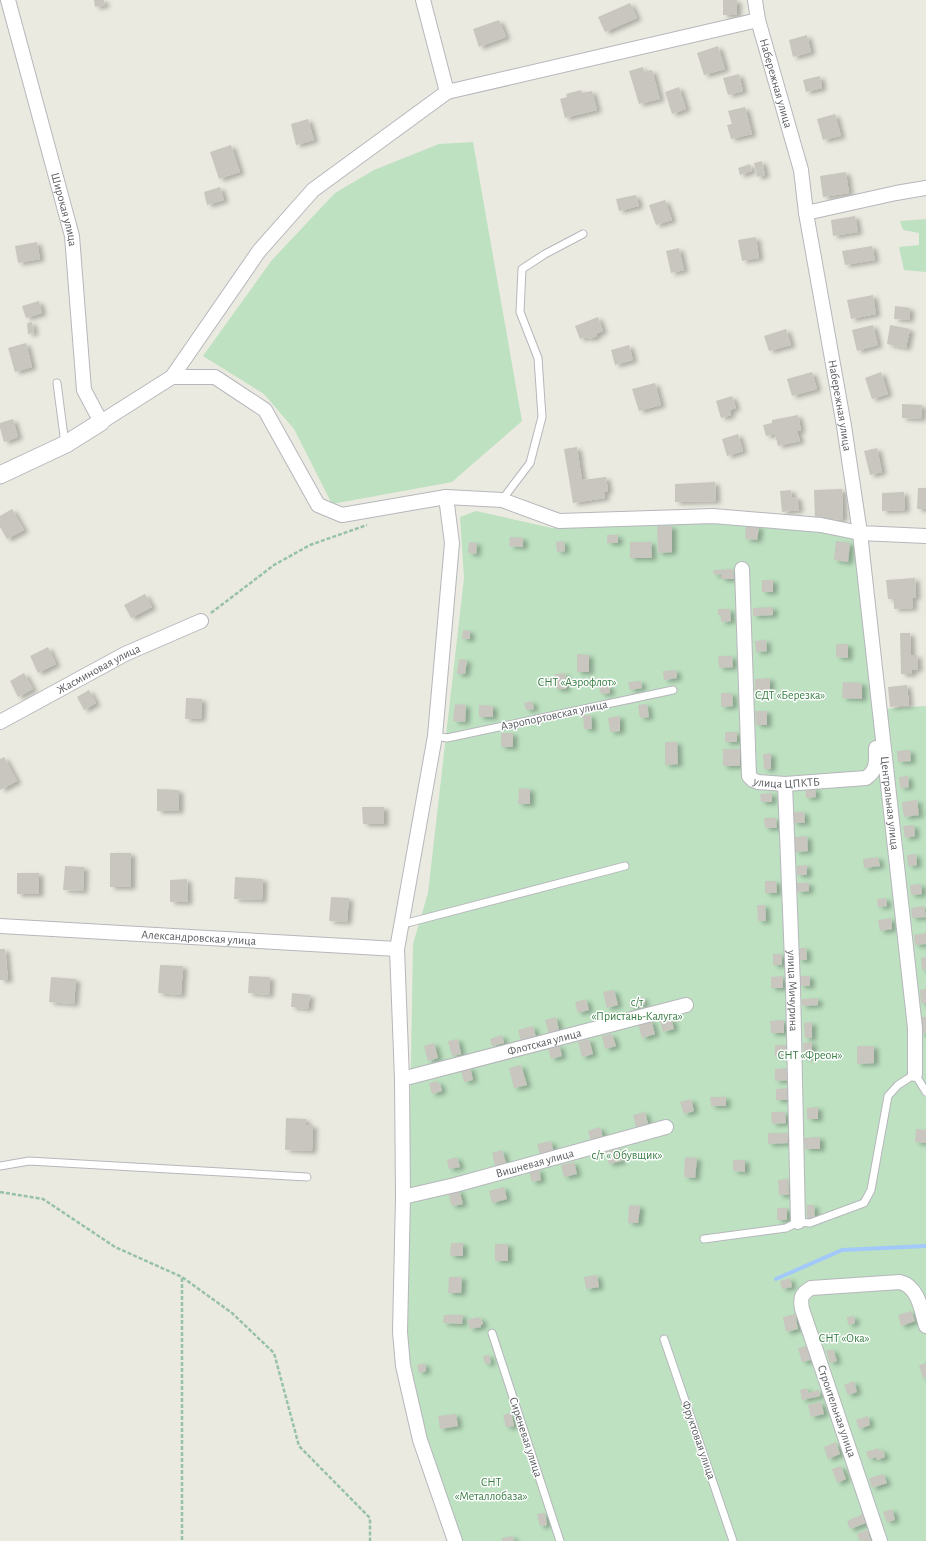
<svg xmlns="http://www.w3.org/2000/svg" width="926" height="1541" viewBox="0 0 926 1541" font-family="'Alegreya Sans',sans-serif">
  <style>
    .green { fill: #bde1c1 }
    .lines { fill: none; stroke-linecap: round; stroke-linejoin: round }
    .stream { stroke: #a2c9f9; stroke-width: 4 }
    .building { fill: #c8c6bf; filter: url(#shadow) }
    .service-casing { stroke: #b6b7bc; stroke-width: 9 }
    .minor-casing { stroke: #b6b7bc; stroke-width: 16 }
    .tertiary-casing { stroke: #b6b7bc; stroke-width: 19 }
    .path { stroke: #97c1a8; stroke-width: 2.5; stroke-dasharray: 4 2; stroke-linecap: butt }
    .service { stroke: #fff; stroke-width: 7 }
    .minor { stroke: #fff; stroke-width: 14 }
    .tertiary { stroke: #fff; stroke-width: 17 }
    .labels { text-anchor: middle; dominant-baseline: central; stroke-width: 3; stroke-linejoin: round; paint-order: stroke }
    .street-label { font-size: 12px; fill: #595b60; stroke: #fff }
    .park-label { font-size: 12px; fill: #397f44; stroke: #fff }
  </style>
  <defs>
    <filter id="shadow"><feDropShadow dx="4.5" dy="2.5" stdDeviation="2" flood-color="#0004"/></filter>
  </defs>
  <rect width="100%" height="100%" fill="#ebeae0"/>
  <path class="green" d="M473 142 522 421 452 482 332 504 294 429 264 394 203 356 272 260 335 193 374 170 439 144Z
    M926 219V272L904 270 899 247 919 245V233L903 230 900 221Z
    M476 511 552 528 723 521 859 533 881 709 926 706V1541H459L425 1436 406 1340 413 944 428 893 464 578 460 517Z"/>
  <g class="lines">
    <path class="stream" d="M776 1279 842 1250 926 1246"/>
  </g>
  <path class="building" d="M94 0H104L105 5 95 7Z
    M723 0H737V15H723Z
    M630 3 637 18 605 32 598 17Z
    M499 20 506 37 479 47 473 29Z
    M807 35 811 52 793 57 789 40Z
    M718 46 725 69 704 75 697 53Z
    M643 67 644 72 652 70 660 99 639 104 629 71Z
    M739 74 743 91 728 95 723 78Z
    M820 76 822 88 806 92 803 80Z
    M679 87 686 109 672 114 665 92Z
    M581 90 582 93 592 91 597 110 565 118 560 99 567 97 566 94Z
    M745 107 752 134 731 139 727 125 732 124 728 111Z
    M835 114 841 136 823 140 817 119Z
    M308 119 314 140 296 145 291 124Z
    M231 145 240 172 219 179 210 152Z
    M762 161 765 175 757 177 754 163Z
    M750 164 752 171 740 175 738 168Z
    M846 172 849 193 823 197 820 176Z
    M220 187 224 200 207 205 204 192Z
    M636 195 639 206 619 211 616 199Z
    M665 200 672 220 656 225 649 205Z
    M855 216 858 232 833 236 831 220Z
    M756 237 759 258 742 261 738 240Z
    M37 242 40 259 18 263 15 246Z
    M872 246 875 260 845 265 842 251Z
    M679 248 684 270 671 273 666 251Z
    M873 295 876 314 851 319 847 300Z
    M39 301 42 313 26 318 22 306Z
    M895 306 910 308 909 320 894 319Z
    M598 317 603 331 596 334 597 336 589 339 587 337 580 339 575 326Z
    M32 322 34 333 28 334 27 323Z
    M873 325 878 345 857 351 852 330Z
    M890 325 910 329 906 348 887 344Z
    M786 329 791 345 769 351 764 336Z
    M26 343 32 367 15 372 8 348Z
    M629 345 633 360 615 365 611 350Z
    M812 372 817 389 792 396 787 379Z
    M881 372 888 394 872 399 865 378Z
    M655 383 661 405 639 411 632 389Z
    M732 396 736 408 730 410 731 415 721 418 716 401Z
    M902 404 922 405 921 419 902 418Z
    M798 415 801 430 797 431 800 441 778 446 775 434 766 436 763 425 772 423V420Z
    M13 419 18 437 4 442 0 428V423Z
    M738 434 743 451 727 456 722 439Z
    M577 447 582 480 606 477 608 491 604 492 605 498 573 503 564 449Z
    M877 448 882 472 870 475 864 451Z
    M715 482 716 501 675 502V484Z
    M918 488H926V509H917Z
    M842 489 843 519 815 520 814 490Z
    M791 490 792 497H797L799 510 782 512 780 491Z
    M904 492 905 510 882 511V493Z
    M12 509 24 530 7 539 0 527V516Z
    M746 525 759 527 757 540 745 539Z
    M657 526H672V552L658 553Z
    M607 535H618V543H607Z
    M510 537 523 538V547L509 546Z
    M564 541 565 551 557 552 556 542Z
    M836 541 850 543 848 562 834 560Z
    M469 542 477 543 476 554 468 553Z
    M630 542H651L652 558H630Z
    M733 569 734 579H721V574L714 575 713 570Z
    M915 578 916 597 912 598 913 608 894 609V599H888L886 580Z
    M762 580H773V592H762Z
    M145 594 152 607 131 618 124 605Z
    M773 607V615L753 616V608Z
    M718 609H730L731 621 721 622V615H718Z
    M463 630 470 631V639H462Z
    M900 633H910L911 655H917L918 669 912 670V674H901Z
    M766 640 767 651 756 652 755 641Z
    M836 644H848V658L836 657Z
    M48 647 56 664 38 673 30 656Z
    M577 654 589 655V672H577Z
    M718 656H732L733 667 719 668Z
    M459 659 467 660 465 674H457Z
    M676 670 677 678 664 680 663 671Z
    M24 673 33 689 18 697 10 681Z
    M565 673 566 689H556L555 674Z
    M770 678V690L755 691V679Z
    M641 681 642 688 630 690 628 682Z
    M843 682 862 683V699L842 698Z
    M609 685 610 693 601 694 599 686Z
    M907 685 909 705 890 707 888 687Z
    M89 690 96 703 84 710 77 697Z
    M721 693H732L733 706 721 707Z
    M186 698 202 699 201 719H185Z
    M532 701 534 709 526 710 524 703Z
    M455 704 466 705 465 722 453 721Z
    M647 704 649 717 640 718 638 705Z
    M479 705 493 706V717H479Z
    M755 711H767V725H756Z
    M583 715H591L592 729H584Z
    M620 716V731L610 732 608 718Z
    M725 732H737V742H725Z
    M501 733H513V747H501Z
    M665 742H677L678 764 665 765Z
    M723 749H740V766H723Z
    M910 750 911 761 898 762 897 751Z
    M771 753V769H764L763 754Z
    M4 757 17 781 0 790V759Z
    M908 776 909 787 900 788 899 777Z
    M519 788 530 789V804H518Z
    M815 788 816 797 806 798 805 789Z
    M157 789 179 790V811H157Z
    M772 793V802H761L760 794Z
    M917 800 919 815 904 817 902 802Z
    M362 807H384V824H363Z
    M793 812H804L805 823H793Z
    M764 818H776L777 828H765Z
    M914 825 915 836 905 838 903 826Z
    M807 836 808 851 795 852V837Z
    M110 853H131V887H110Z
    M916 854 917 865 908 866 907 855Z
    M878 857 880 866 864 868 863 859Z
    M807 865V875H797V866Z
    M65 866 84 867 83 891 63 890Z
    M17 873H39V894H17Z
    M235 877 263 879 262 900 234 899Z
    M187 879 188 902H170V880Z
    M765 881H776L777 893H765Z
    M797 883H809V891L797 892Z
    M921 884 922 894 911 895 910 885Z
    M331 897 349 898 347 922 329 921Z
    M886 898 887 906 878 907 877 899Z
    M757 905H765L766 921H758Z
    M924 906 926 917 912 918 911 908Z
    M891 918 892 929 880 931 878 920Z
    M926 933V944L915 945 914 935Z
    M798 948H806L807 960H798Z
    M0 949H5L8 980H0Z
    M773 954H782V965H773Z
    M926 957V969L922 970 921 958Z
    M160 965 183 966 181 995 158 993Z
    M249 976 270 977 269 995 248 993Z
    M783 976V988H771V977Z
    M800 976H810V986H800Z
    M51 977 76 979 74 1004 49 1002Z
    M926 989V1003H921L920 990Z
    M614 990 618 1005 607 1008 603 992Z
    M292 993 310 995 308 1009 291 1007Z
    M643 997 645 1004 631 1008 629 1001Z
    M818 998V1005L802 1006V999Z
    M586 999 589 1010 578 1013 575 1002Z
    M556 1017 559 1030 549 1033 545 1020Z
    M919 1017H926V1033L921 1034Z
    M671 1018 674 1029 663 1032 660 1021Z
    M651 1020 655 1034 642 1038 638 1023Z
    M784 1020V1033H771L770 1021Z
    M812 1022V1038H805L804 1023Z
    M533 1026 536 1037 521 1041 518 1030Z
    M612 1034 616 1046 605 1049 602 1036Z
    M502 1035 504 1043 492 1046 490 1039Z
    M458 1039 461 1054 452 1056 448 1041Z
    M589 1039 593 1054 582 1057 578 1042Z
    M812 1042V1057H804L803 1043Z
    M434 1043 438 1058 428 1061 424 1046Z
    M559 1045 562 1056 551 1059 548 1048Z
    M775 1045H786V1055L775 1056Z
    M857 1046H874V1063L857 1064Z
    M521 1065 527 1085 514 1088 509 1068Z
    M470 1067 473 1080 464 1082 461 1070Z
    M789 1068V1080L775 1081V1069Z
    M437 1081 438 1084 440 1083 442 1091 432 1094 429 1083Z
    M788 1088V1100H776V1089Z
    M710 1097H726V1106H711Z
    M691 1099 694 1111 684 1114 680 1102Z
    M818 1107V1119H807V1108Z
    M645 1112 648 1124 636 1127 633 1115Z
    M771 1112H785L786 1123 772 1124Z
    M286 1118 306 1119V1125H313L312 1151 285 1150Z
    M600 1127 603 1138 591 1141 588 1131Z
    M916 1129 926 1130V1143L915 1142Z
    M768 1133H788V1143L768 1144Z
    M820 1137V1149H805L804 1138Z
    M551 1141 554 1153 541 1157 537 1144Z
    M619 1148 622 1161 609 1164 606 1152Z
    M502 1150 507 1166 496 1169 492 1153Z
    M457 1157 460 1167 449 1169 447 1160Z
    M685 1157 697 1158 695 1178 684 1177Z
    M733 1160H745V1172L733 1171Z
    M574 1162 577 1174 564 1177 561 1165Z
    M539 1169 541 1180 532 1182 529 1172Z
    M788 1179 789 1195H779L778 1180Z
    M504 1187 507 1199 492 1203 489 1191Z
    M459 1190 463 1204 452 1206 448 1193Z
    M629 1205 640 1206 638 1223H628Z
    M807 1205H814L815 1219H807Z
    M777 1208H787V1220H777Z
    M451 1243H463V1256H450Z
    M495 1244H508V1261H495Z
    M597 1275 599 1287 586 1289 584 1277Z
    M449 1277H462L461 1293H448Z
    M790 1278 792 1287 782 1289 780 1281Z
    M911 1311 915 1321 901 1326 898 1315Z
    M795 1314 798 1329 786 1332 783 1317Z
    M444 1315H463L462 1324 443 1323Z
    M854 1316 855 1323 848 1325 847 1317Z
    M479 1317V1319L481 1318 483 1324 481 1325V1327L470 1329 467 1320Z
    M807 1346 811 1360 802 1362 798 1348Z
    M833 1349 837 1361 830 1363 826 1351Z
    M489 1355 491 1363 485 1364 483 1356Z
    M425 1363 426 1371 419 1373 417 1365Z
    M926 1363V1377L923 1378 919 1365Z
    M854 1381 857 1392 848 1395 844 1385Z
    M807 1388 808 1393 819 1390 820 1396 802 1400 800 1390Z
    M821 1402 824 1414 811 1417 808 1405Z
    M511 1413 514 1426 506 1427 503 1415Z
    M456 1414 458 1426 440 1429 438 1416Z
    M868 1416 870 1425 859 1429 856 1420Z
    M836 1442 840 1454 828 1459 824 1447Z
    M878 1448 879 1451 883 1450 885 1457 877 1460 876 1457 869 1459 866 1452Z
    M841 1466 846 1479 837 1483 832 1469Z
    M883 1474 887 1483 872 1488 869 1478Z
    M892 1509 895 1520 887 1522 883 1512Z
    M545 1513 547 1525 540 1526 537 1514Z
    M863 1514 866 1523 850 1529 847 1521Z
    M867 1530 871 1541 859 1540 857 1534Z
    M513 1536 514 1541H502V1538Z"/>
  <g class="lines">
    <defs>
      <path id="service" d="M57 383 65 444
        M502 500 530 463 542 417 538 358 520 312 522 269 545 254 583 234
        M435 736 447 738 673 690
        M402 924 411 922 625 866
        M0 1166 29 1161 307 1177
        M704 1239 786 1228 798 1222 810 1223 864 1203 871 1190 888 1096 898 1085 915 1074 926 1092
        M492 1333 560 1541
        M664 1339 733 1541"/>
      <g id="minor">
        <path id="s1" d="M8 0 72 236 84 390 101 422 172 377 259 251 313 190 447 92 758 20"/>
        <path d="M423 0 447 92"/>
        <path id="s2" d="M755 0 758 20 801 170 806 213 844 426 860 533 926 536"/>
        <path d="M806 213 896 193 926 188"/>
        <path id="s3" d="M172 377H215L265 410 318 505 342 515 446 497 502 500 559 521 713 516 821 525 860 533 915 1028V1074"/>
        <path d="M446 497 452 543 435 736 397 949 402 1079 403 1197 400 1332 403 1366 420 1440 455 1541"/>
        <path id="s4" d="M742 569 749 776 753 780 758 782 785 784 866 778C878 770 876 760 876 748"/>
        <path id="s5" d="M0 722 125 654 201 621"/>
        <path id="s6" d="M785 784 793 986 798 1222"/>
        <path id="s7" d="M0 926 397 949"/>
        <path id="s8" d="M402 1079 686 1005"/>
        <path id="s9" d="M403 1197 455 1185 666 1127"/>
        <path d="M880 1541 802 1309C800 1298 801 1294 811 1288L900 1282C919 1287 921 1310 926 1326"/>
      </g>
      <path id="tertiary" d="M0 475 66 444 101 422"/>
    </defs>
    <use href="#service" class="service-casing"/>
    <use href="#minor" class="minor-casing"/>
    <use href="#tertiary" class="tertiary-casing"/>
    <path class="path" d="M211 613 274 565 310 545 367 525
      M0 1192 43 1199 115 1247 182 1277 232 1313 274 1353 299 1446 370 1518V1541
      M182 1278V1541"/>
    <use href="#service" class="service"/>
    <use href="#minor" class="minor"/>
    <use href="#tertiary" class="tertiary"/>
  </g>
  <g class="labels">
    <g class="street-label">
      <text stroke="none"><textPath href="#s2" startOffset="86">Набережная улица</textPath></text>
      <text stroke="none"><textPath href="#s1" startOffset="217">Широкая улица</textPath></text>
      <text stroke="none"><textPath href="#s2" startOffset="415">Набережная улица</textPath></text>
      <text stroke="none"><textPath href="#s5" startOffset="112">Жасминовая улица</textPath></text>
      <text transform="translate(554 715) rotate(-12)">Аэропортовская улица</text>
      <text stroke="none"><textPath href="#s4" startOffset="247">улица ЦПКТБ</textPath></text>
      <text stroke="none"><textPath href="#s3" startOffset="1034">Центральная улица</textPath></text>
      <text stroke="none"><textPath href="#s7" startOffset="199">Александровская улица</textPath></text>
      <text stroke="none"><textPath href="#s6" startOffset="207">улица Мичурина</textPath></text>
      <text stroke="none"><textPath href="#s8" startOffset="147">Флотская улица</textPath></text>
      <text stroke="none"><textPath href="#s9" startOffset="136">Вишневая улица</textPath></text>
      <text transform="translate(837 1411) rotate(71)">Строительная улица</text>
      <text transform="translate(526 1437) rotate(72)">Сиреневая улица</text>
      <text transform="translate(699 1440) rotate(71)">Фруктовая улица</text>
    </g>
    <g class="park-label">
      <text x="577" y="682">СНТ «Аэрофлот»</text>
      <text x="790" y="695">СДТ «Березка»</text>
      <text x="637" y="1002">с/т<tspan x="637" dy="14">«Пристань-Калуга»</tspan></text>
      <text x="810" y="1055">СНТ «Фреон»</text>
      <text x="627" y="1155">с/т « Обувщик»</text>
      <text x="844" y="1338">СНТ «Ока»</text>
      <text x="491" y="1482">СНТ<tspan x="491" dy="14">«Металлобаза»</tspan></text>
    </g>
  </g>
</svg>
